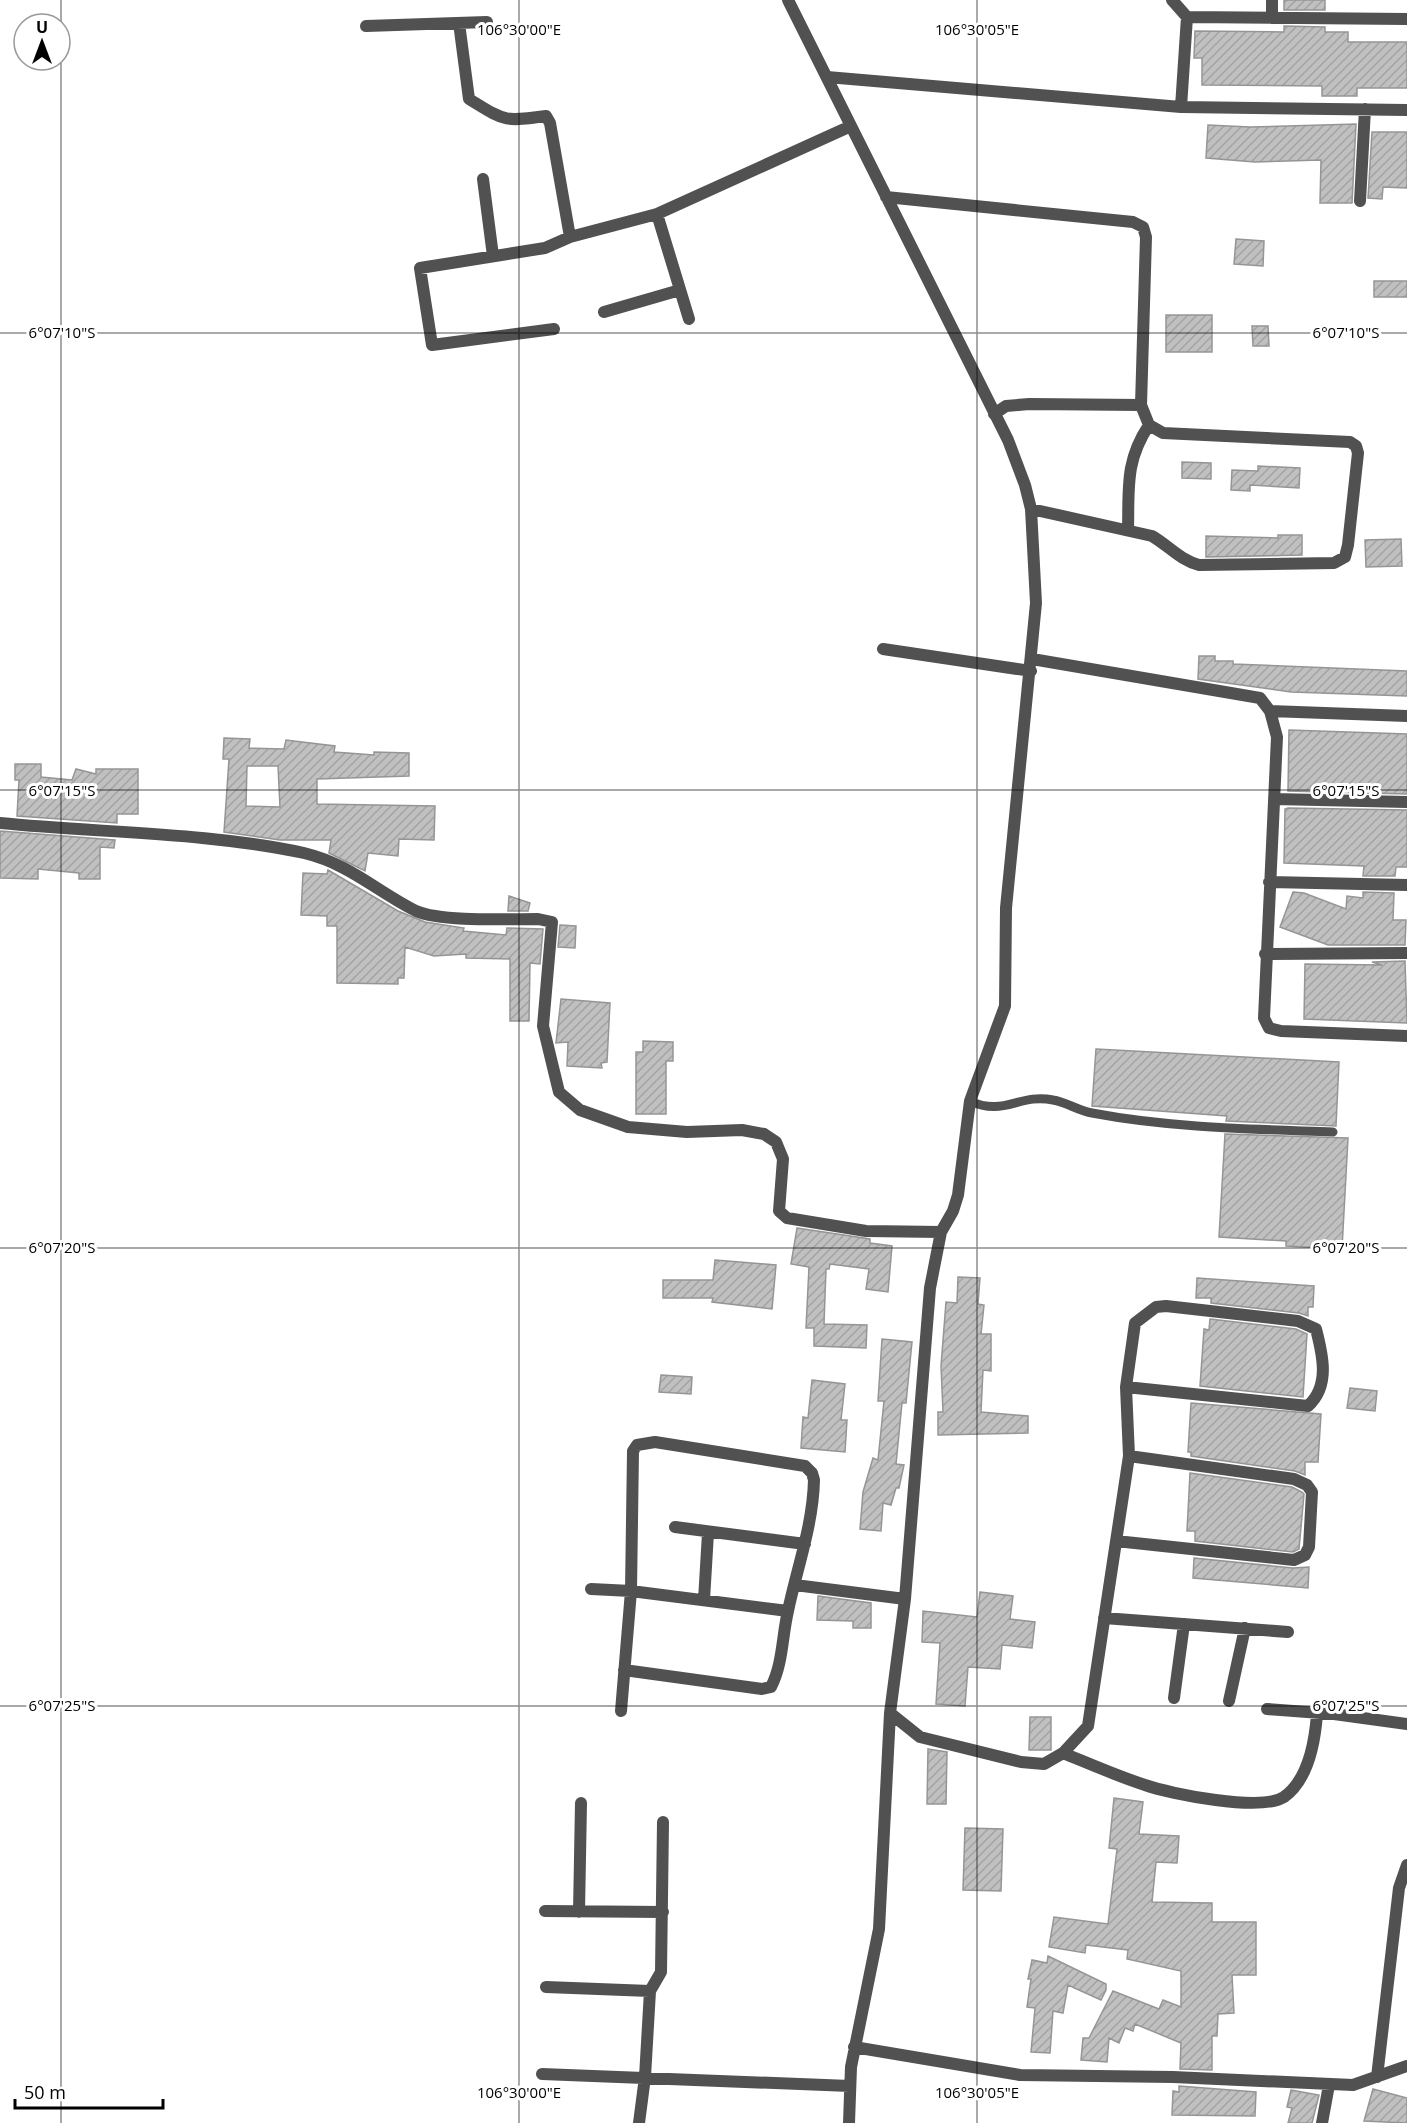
<svg xmlns="http://www.w3.org/2000/svg" width="1407" height="2123" viewBox="0 0 1407 2123" font-family="'Open Sans',sans-serif">
  <style>
    .building { fill: url(#building-hatch); stroke: #959595; stroke-width: 1.5; fill-rule: evenodd }
    .lines { fill: none; stroke-linecap: round; stroke-linejoin: round }
    .service { stroke: #515151; stroke-width: 9 }
    .minor { stroke: #515151; stroke-width: 12 }
    .ticks { fill: none; stroke: #000; stroke-width: 1.5; stroke-opacity: 0.45 }
    .ticks-label { font-size: 15px; text-anchor: middle; fill: #000; stroke: #fff; stroke-width: 6; stroke-linejoin: round; paint-order: stroke }
  </style>
  <defs>
    <pattern id="building-hatch" width="6" height="6" patternUnits="userSpaceOnUse" patternTransform="scale(1.5)"><rect width="6" height="6" fill="#c0c0c0"/><path d="M-1 1l2-2M0 6l6-6M5 7l2-2" fill="none" stroke="#a3a3a3"/></pattern>
  </defs>
  <rect width="100%" height="100%" fill="#fff"/>
  <path class="building" d="M1284 0H1325V10H1284Z
    M1284 26 1325 27V32H1348V42H1407V88H1357V96H1322V86L1202 85V58H1194L1195 31 1284 32Z
    M1356 124 1352 203H1320L1321 160 1255 162 1206 158 1208 125 1250 127Z
    M1372 132H1407V188L1383 187 1382 199 1368 198Z
    M1236 239 1264 241 1263 266 1234 264Z
    M1374 281H1407V297H1374Z
    M1166 315H1212V352H1166Z
    M1252 326H1268L1269 346H1253Z
    M1182 462 1211 463V479L1182 478Z
    M1258 466 1300 468 1299 488 1250 485V491L1231 490 1232 470 1258 471Z
    M1278 535H1302V555L1206 557V536L1278 538Z
    M1401 539 1402 566 1366 567 1365 540Z
    M1199 656H1215V661H1233V664L1407 671V696L1291 692 1198 679Z
    M1289 730 1407 734V794L1288 791Z
    M224 738 250 739 249 748 284 749 286 740 335 746 334 752 374 755V752L409 753V776L317 779V804L435 806 434 840 399 839 398 856 368 853 365 871 329 853 331 840H280L224 832 229 759H223ZM247 766H278L280 807 246 806Z
    M15 764H41V777L72 780 76 769 96 774V769H138V814H117V823L17 816 19 780H15Z
    M1288 808 1407 810V867H1396L1395 876H1363L1364 866 1284 863 1285 809Z
    M0 831 115 840 114 848 100 847V879H79V873L38 869V879L0 878Z
    M328 870 398 911 425 922 464 928 463 931 506 935 507 928 543 929 540 964 530 963 529 1021H510V959L466 958V954L434 956 405 947 404 978H398V984L337 983V926H327V916L301 915 303 873 327 874Z
    M1293 892 1304 893 1346 909 1347 896 1363 898V892L1394 893 1393 920H1406L1405 945H1328L1280 927Z
    M509 896 530 903 528 911H508Z
    M560 925 576 926 575 948 558 947Z
    M1405 961 1407 1023 1304 1019 1305 964 1382 965 1372 962Z
    M561 999 610 1003 607 1062 601 1063 602 1068 567 1066 568 1042 556 1043Z
    M643 1041 673 1042V1061H666V1114H636V1052H643Z
    M1096 1049 1339 1062 1336 1126 1226 1121 1227 1116 1092 1106Z
    M1225 1134 1348 1138 1342 1249 1286 1246V1241L1219 1237Z
    M797 1228 870 1239V1243L892 1246 888 1292 866 1289 869 1269 830 1264 829 1269H826L824 1324 867 1325 866 1348 814 1346V1328H806L809 1267 791 1264Z
    M715 1260 776 1265 772 1309 712 1302 713 1298H663V1280H713Z
    M958 1277 980 1278 978 1304 984 1305 981 1334H991V1371L983 1370 981 1412 1028 1416V1433L938 1435V1412H943L941 1366 946 1302 957 1303Z
    M1197 1278 1314 1286 1313 1307H1308V1316L1299 1313 1211 1303V1298H1196Z
    M1210 1319 1296 1329 1307 1334 1303 1397 1200 1386 1204 1329 1209 1330Z
    M882 1339 912 1342 906 1403H902L896 1464 904 1465 899 1488H896L891 1505 883 1503 881 1531 860 1529 863 1492 873 1458 878 1460 884 1401H878Z
    M661 1375 692 1377 691 1394 659 1392Z
    M812 1380 845 1384 841 1420H847L845 1452 801 1448 803 1417 808 1418Z
    M1350 1388 1377 1391 1375 1411 1347 1408Z
    M1191 1403 1321 1414 1318 1462H1305V1475L1295 1471 1191 1456V1452H1188Z
    M1190 1473 1292 1487 1302 1492 1304 1494 1299 1549 1293 1552 1195 1541V1531H1187Z
    M1194 1558 1293 1568 1309 1567 1308 1588 1193 1578Z
    M980 1592 1013 1596 1010 1619 1035 1622 1032 1648 1002 1645 1000 1669 968 1667 965 1706 936 1704 940 1643 922 1642 923 1611 977 1617Z
    M818 1596 871 1603V1628H853V1621L817 1620Z
    M1030 1717H1051V1750H1029Z
    M928 1749 947 1752 946 1804H927Z
    M1114 1798 1143 1802 1139 1834 1179 1836 1177 1863 1156 1862 1152 1902 1212 1903V1922H1256V1975H1232L1234 2013 1218 2014 1217 2036H1212V2070L1180 2069 1181 2043 1135 2024 1133 2031 1125 2028 1119 2043 1109 2038 1107 2062 1081 2060 1083 2038H1089L1113 1991 1159 2009 1163 2000 1181 2007V1971L1127 1959 1128 1950 1086 1945 1085 1953 1049 1947 1054 1917 1108 1924 1117 1849 1109 1848Z
    M965 1828 1003 1829 1001 1891 963 1890Z
    M1048 1956 1106 1984V1990L1101 2000 1068 1985 1063 2013 1053 2011 1050 2053 1031 2052 1035 2008 1027 2007 1031 1979H1028L1032 1960 1047 1963Z
    M1179 2086 1256 2092 1255 2116 1172 2115 1173 2091 1179 2092Z
    M1373 2089 1407 2098V2123L1364 2121Z
    M1291 2090 1319 2095 1312 2123H1288L1292 2108 1287 2107Z"/>
  <g class="lines">
    <path class="service" d="M970 1101C1004 1117 1019 1093 1053 1100 1066 1102 1079 1111 1092 1113 1171 1128 1253 1129 1333 1132"/>
    <path class="minor" d="M788 0 1008 440 1025 485 1031 509 1036 603 1006 908 1005 1006 970 1101 958 1195 953 1211 941 1232 930 1288 905 1599 890 1713 879 1929 851 2067 849 2123
      M1172 0 1187 17 1407 19
      M1272 18V0
      M459 23 469 99C505 121 503 122 546 116L550 123 570 237
      M366 26 487 22
      M827 77 1181 107 1407 110
      M1181 107 1187 17
      M483 179 493 256
      M886 197 1133 222 1143 227 1146 237 1141 405 1149 425 1163 433 1350 442 1356 446 1358 453 1348 545 1345 557 1334 563 1199 565C1180 560 1169 546 1152 536L1031 509
      M1360 201 1365 109
      M657 214 689 319
      M604 312 680 290
      M554 329 432 345 420 268 545 248 570 237 657 214 851 126
      M994 414 1006 406 1029 404 1141 405
      M1128 530C1129 488 1125 461 1149 425
      M883 649 1031 671
      M1032 659 1260 698 1270 711 1277 737 1264 1018 1269 1028 1281 1031 1407 1036
      M1270 711 1407 716
      M1274 799 1407 802
      M0 823C99 833 207 832 304 853 350 864 376 891 416 911 441 922 508 919 538 919L552 922 543 1026 559 1092 580 1110 628 1127 687 1132 742 1130 764 1134 776 1142 783 1159 779 1211 787 1218 866 1231 941 1232
      M1269 882 1407 885
      M1265 954 1407 953
      M675 1527 805 1544
      M1116 1541 1294 1560 1305 1555 1309 1547 1312 1492 1307 1485 1294 1479 1129 1456
      M795 1585 905 1599
      M591 1589 631 1591 788 1611
      M704 1600 708 1533
      M1104 1618 1288 1632
      M1174 1698 1184 1624
      M1229 1701 1245 1628
      M1267 1709 1334 1714 1407 1724
      M621 1711 631 1591 633 1451 637 1445 655 1442 805 1466 812 1473 814 1480C813 1525 797 1568 788 1611 782 1636 783 1664 771 1687L762 1689 624 1670
      M890 1713 920 1737 1021 1762 1044 1764 1063 1753 1088 1726 1129 1456 1126 1387 1135 1323 1156 1307 1166 1306 1298 1321 1316 1329C1323 1356 1330 1386 1308 1406L1126 1387
      M1063 1753C1090 1764 1117 1776 1145 1785 1171 1794 1261 1812 1284 1797 1308 1780 1315 1741 1317 1714
      M545 1911 663 1912
      M579 1912 581 1803
      M546 1987 650 1991
      M854 2047 1020 2075 1173 2077 1353 2085 1407 2066
      M542 2074 850 2086
      M1377 2077 1399 1888 1407 1865
      M639 2123 645 2077 650 1991 661 1972 663 1822
      M1322 2123 1329 2085"/>
  </g>
  <path class="ticks" d="M61 0V2123M519 0V2123M977 0V2123M0 333H1407M0 790H1407M0 1248H1407M0 1706H1407"/>
  <g class="ticks-label">
    <text x="519" y="35">106°30'00"E</text>
    <text x="977" y="35">106°30'05"E</text>
    <text x="62" y="338">6°07'10"S</text>
    <text x="1346" y="338">6°07'10"S</text>
    <text x="62" y="796">6°07'15"S</text>
    <text x="1346" y="796">6°07'15"S</text>
    <text x="62" y="1253">6°07'20"S</text>
    <text x="1346" y="1253">6°07'20"S</text>
    <text x="62" y="1711">6°07'25"S</text>
    <text x="1346" y="1711">6°07'25"S</text>
    <text x="519" y="2098">106°30'00"E</text>
    <text x="977" y="2098">106°30'05"E</text>
  </g>
  <g transform="translate(42 42)"><circle r="28" fill="#ffffff" stroke="#999999" stroke-width="1.5"/>
  <path d="M0-4.5L10 22L0 15L-10 22Z" fill="#000000"/>
  <text y="-9" font-size="16" font-weight="bold" text-anchor="middle" fill="#000000">U</text>
  </g>
  <path d="M15 2099v9h148v-9" fill="none" stroke="#000000" stroke-width="3"/>
  <text x="24" y="2099" font-size="18" fill="#000000" stroke="#ffffff" stroke-width="4.5" paint-order="stroke">50 m</text>
</svg>
